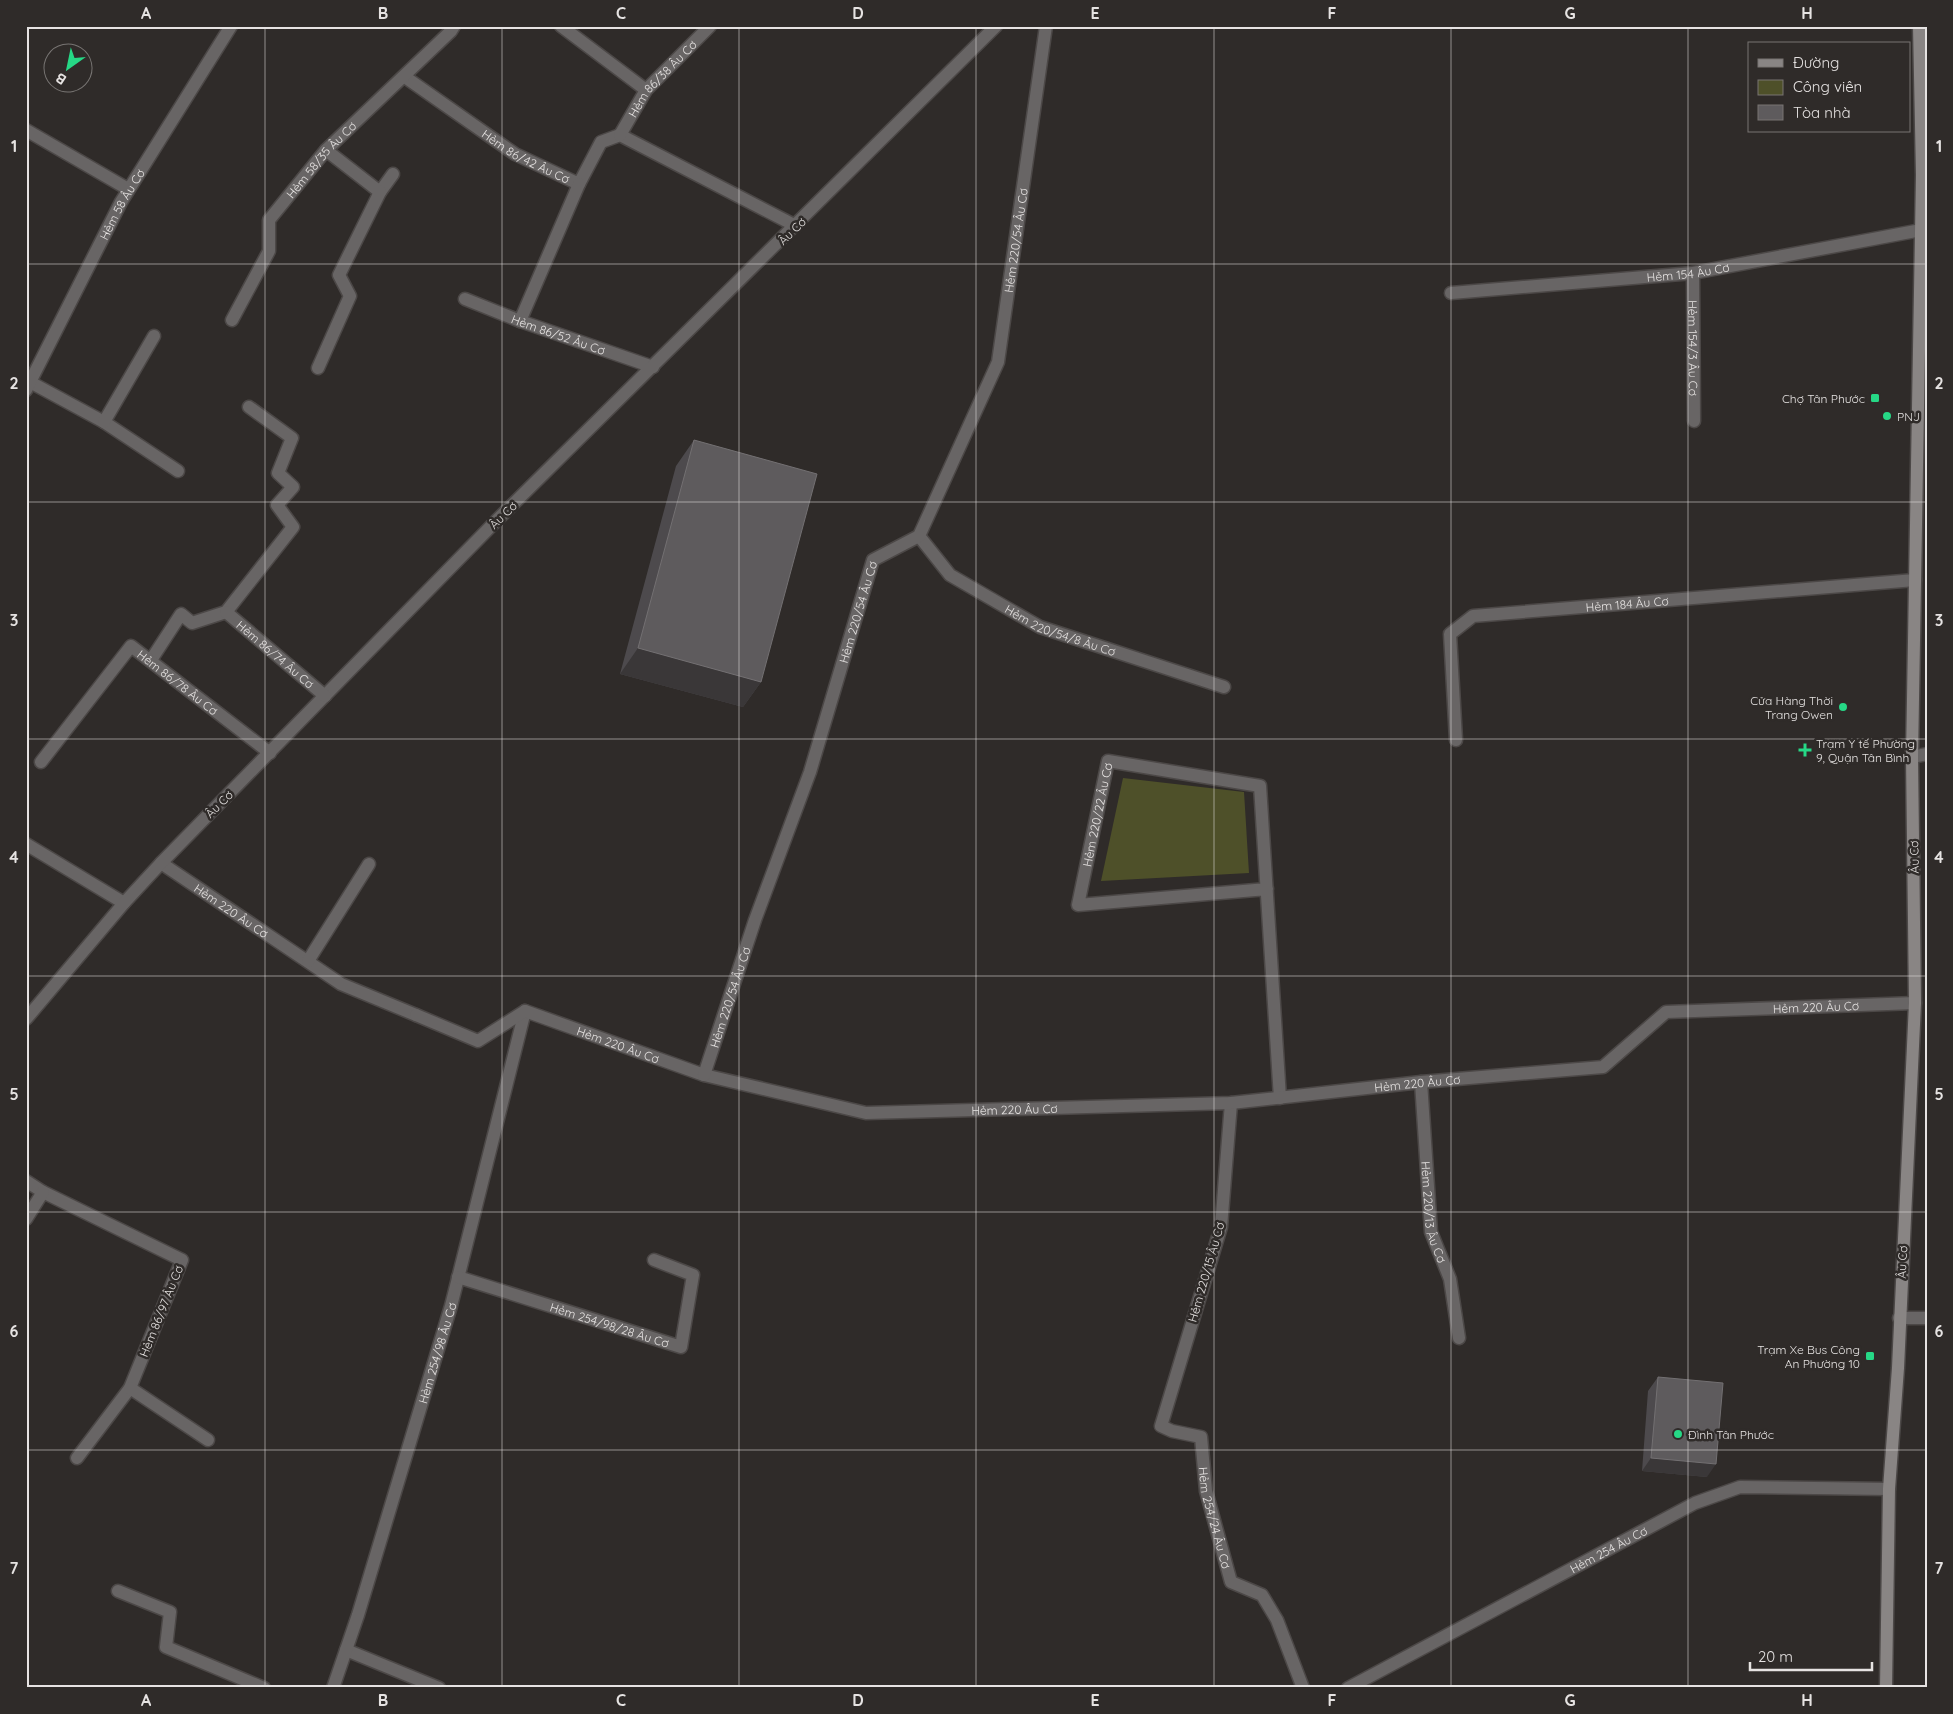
<svg xmlns="http://www.w3.org/2000/svg" width="1953" height="1714" viewBox="0 0 1953 1714" font-family="Quicksand,sans-serif">
  <style>
    .green { fill: #4e5029 }
    .lines { fill: none; stroke-linecap: round; stroke-linejoin: round }
    .service-casing { stroke: #4c4847; stroke-width: 15 }
    .minor-casing { stroke: #4c4847; stroke-width: 15 }
    .secondary-casing { stroke: #4c4847; stroke-width: 15 }
    .service { stroke: #686565; stroke-width: 12 }
    .minor { stroke: #686565; stroke-width: 12 }
    .secondary { stroke: #898584; stroke-width: 12 }
    .wall { fill: #4d4a4d }
    .shaded-wall { fill: #3a3738 }
    .building { fill: #5e5b5d; stroke: #737072 }
    .grid { fill: none; stroke: #e6e3e2; stroke-width: 1; stroke-opacity: 0.55 }
    .poi-dot { fill: #26d886; stroke: #2f2b29; stroke-width: 2 }
    .labels { text-anchor: middle; dominant-baseline: central; stroke-width: 5; stroke-linejoin: round; paint-order: stroke }
    .street-label { font-size: 12px; fill: #e6e3e2; stroke: #2f2b29 }
    .poi-label { font-size: 12px; fill: #e6e3e2; stroke: #2f2b29; text-anchor: end }
    .neatline { fill: none; stroke: #e6e3e2; stroke-width: 2 }
    .grid-label { font-size: 16px; text-anchor: middle; font-weight: bold; fill: #e6e3e2 }
  </style>
  <rect width="100%" height="100%" fill="#2f2b29"/>
  <path class="green" d="M1123 778 1244 792 1249 873 1101 881Z"/>
  <g class="lines">
    <defs>
      <g id="service">
        <path d="M561 26 646 90"/>
        <path id="s1" d="M405 77 515 154 579 184 601 142 620 135 796 226"/>
        <path id="s2" d="M620 135 646 90 710 26"/>
        <path d="M380 192 393 174"/>
        <path id="s3" d="M1693 273 1694 421"/>
        <path id="s4" d="M1451 293 1693 273 1921 230"/>
        <path id="s5" d="M465 299 520 321 653 367"/>
        <path id="s6" d="M232 320 269 251V220L326 150 451 31 454 26"/>
        <path d="M520 321 579 184"/>
        <path d="M318 368 350 296 339 275 380 192 326 150"/>
        <path d="M30 382 104 422 178 471"/>
        <path id="s7" d="M26 390 121 202 231 26"/>
        <path d="M104 422 154 336"/>
        <path id="s8" d="M919 536 950 575 1040 627 1224 687"/>
        <path d="M151 660 181 614 192 623 226 612 293 527 277 505 293 487 278 473 292 438 249 407"/>
        <path id="s9" d="M41 762 131 646 270 753"/>
        <path d="M26 844 124 903"/>
        <path id="s10" d="M161 863 341 984 416 1015"/>
        <path d="M308 961 369 864"/>
        <path d="M26 1019 124 903 161 863 499 518 996 26"/>
        <path id="s11" d="M1421 1082 1431 1232 1450 1279 1459 1338"/>
        <path id="s12" d="M1231 1103 1221 1227 1161 1426 1172 1431 1201 1437 1206 1491 1231 1582 1262 1595 1277 1620 1303 1688"/>
        <path d="M26 1181 43 1192 182 1260 130 1388 77 1458"/>
        <path d="M26 1219 43 1192"/>
        <path d="M1899 1318H1927"/>
        <path d="M130 1388 208 1440"/>
        <path d="M118 1591 170 1612 166 1647 264 1688"/>
        <path d="M346 1650 439 1688"/>
        <path id="s13" d="M333 1688 358 1615 451 1306 525 1011"/>
      </g>
      <g id="minor">
        <path d="M26 130 128 189"/>
        <path id="s14" d="M226 612 325 696"/>
        <path id="s15" d="M1456 740 1450 634 1473 616 1915 580"/>
        <path d="M1912 757 1927 754"/>
        <path id="s16" d="M1267 889 1078 905 1108 761 1260 786 1280 1098"/>
        <path id="s17" d="M416 1015 478 1041 525 1011 704 1075 866 1113 1231 1103 1421 1082 1603 1067 1666 1012 1915 1003"/>
        <path id="s18" d="M704 1075 755 920 810 772 873 560 919 536 998 362 1046 26"/>
        <path id="s19" d="M458 1277 681 1347 693 1275 654 1260"/>
        <path id="s20" d="M1348 1688 1695 1503 1740 1487 1889 1489"/>
      </g>
      <path id="secondary" d="M1886 1688 1889 1489 1898 1368 1915 1003 1912 757 1922 175 1919 26"/>
    </defs>
    <use href="#service" class="service-casing"/>
    <use href="#minor" class="minor-casing"/>
    <use href="#secondary" class="secondary-casing"/>
    <use href="#service" class="service"/>
    <use href="#minor" class="minor"/>
    <use href="#secondary" class="secondary"/>
  </g>
  <path class="wall" d="M694 440 761 682 743 707 620 674 676 466Z
    M1658 1377 1707 1477 1642 1471 1648 1391Z"/>
  <path class="shaded-wall" d="M638 648 761 682 743 707 620 674Z
    M1651 1458 1716 1464 1707 1477 1642 1471Z"/>
  <path class="building" d="M694 440 817 474 761 682 638 648Z
    M1658 1377 1723 1383 1716 1464 1651 1458Z"/>
  <path class="grid" d="M265 26V1688M502 26V1688M739 26V1688M976 26V1688M1214 26V1688M1451 26V1688M1688 26V1688M26 264H1927M26 502H1927M26 739H1927M26 976H1927M26 1212H1927M26 1450H1927"/>
  <g class="poi-dot">
    <rect x="1870" y="393" width="10" height="10" rx="2.5"/>
    <circle cx="1887" cy="416" r="5"/>
    <circle cx="1843" cy="707" r="5"/>
    <path d="M1802.5 742.5h5v5h5v5h-5v5h-5v-5h-5v-5h5z"/>
    <rect x="1865" y="1351" width="10" height="10" rx="2.5"/>
    <circle cx="1678" cy="1434" r="5"/>
  </g>
  <g class="labels">
    <g class="street-label">
      <text stroke="none"><textPath href="#s2" startOffset="71">Hẻm 86/38 Âu Cơ</textPath></text>
      <text stroke="none"><textPath href="#s1" startOffset="145">Hẻm 86/42 Âu Cơ</textPath></text>
      <text stroke="none"><textPath href="#s6" startOffset="189">Hẻm 58/35 Âu Cơ</textPath></text>
      <text stroke="none"><textPath href="#s7" startOffset="209">Hẻm 58 Âu Cơ</textPath></text>
      <text transform="translate(792 231) rotate(-45)">Âu Cơ</text>
      <text stroke="none"><textPath href="#s18" startOffset="908">Hẻm 220/54 Âu Cơ</textPath></text>
      <text stroke="none"><textPath href="#s4" startOffset="238">Hẻm 154 Âu Cơ</textPath></text>
      <text stroke="none"><textPath href="#s5" startOffset="100">Hẻm 86/52 Âu Cơ</textPath></text>
      <text stroke="none"><textPath href="#s3" startOffset="75">Hẻm 154/3 Âu Cơ</textPath></text>
      <text transform="translate(503 515) rotate(-45)">Âu Cơ</text>
      <text stroke="none"><textPath href="#s15" startOffset="290">Hẻm 184 Âu Cơ</textPath></text>
      <text stroke="none"><textPath href="#s18" startOffset="488">Hẻm 220/54 Âu Cơ</textPath></text>
      <text stroke="none"><textPath href="#s8" startOffset="174">Hẻm 220/54/8 Âu Cơ</textPath></text>
      <text stroke="none"><textPath href="#s14" startOffset="65">Hẻm 86/74 Âu Cơ</textPath></text>
      <text stroke="none"><textPath href="#s9" startOffset="206">Hẻm 86/78 Âu Cơ</textPath></text>
      <text transform="translate(219 804) rotate(-45)">Âu Cơ</text>
      <text stroke="none"><textPath href="#s16" startOffset="282">Hẻm 220/22 Âu Cơ</textPath></text>
      <text transform="translate(1914 857) rotate(-91)">Âu Cơ</text>
      <text stroke="none"><textPath href="#s10" startOffset="85">Hẻm 220 Âu Cơ</textPath></text>
      <text stroke="none"><textPath href="#s18" startOffset="82">Hẻm 220/54 Âu Cơ</textPath></text>
      <text stroke="none"><textPath href="#s17" startOffset="1452">Hẻm 220 Âu Cơ</textPath></text>
      <text stroke="none"><textPath href="#s17" startOffset="222">Hẻm 220 Âu Cơ</textPath></text>
      <text stroke="none"><textPath href="#s17" startOffset="1032">Hẻm 220 Âu Cơ</textPath></text>
      <text stroke="none"><textPath href="#s17" startOffset="628">Hẻm 220 Âu Cơ</textPath></text>
      <text stroke="none"><textPath href="#s11" startOffset="131">Hẻm 220/13 Âu Cơ</textPath></text>
      <text transform="translate(1902 1262) rotate(-87)">Âu Cơ</text>
      <text transform="translate(1206 1272) rotate(-74)">Hẻm 220/15 Âu Cơ</text>
      <text transform="translate(161 1311) rotate(-68)">Hẻm 86/97 Âu Cơ</text>
      <text stroke="none"><textPath href="#s19" startOffset="159">Hẻm 254/98/28 Âu Cơ</textPath></text>
      <text stroke="none"><textPath href="#s13" startOffset="351">Hẻm 254/98 Âu Cơ</textPath></text>
      <text stroke="none"><textPath href="#s12" startOffset="456">Hẻm 254/24 Âu Cơ</textPath></text>
      <text stroke="none"><textPath href="#s20" startOffset="295">Hẻm 254 Âu Cơ</textPath></text>
    </g>
    <g class="poi-label">
      <text x="1865" y="398">Chợ Tân Phước</text>
      <text x="1897" y="416" text-anchor="start">PNJ</text>
      <text x="1833" y="700">Cửa Hàng Thời<tspan x="1833" dy="14">Trang Owen</tspan></text>
      <text x="1816" y="743" text-anchor="start">Trạm Y tế Phường<tspan x="1816" dy="14">9, Quận Tân Bình</tspan></text>
      <text x="1860" y="1349">Trạm Xe Bus Công<tspan x="1860" dy="14">An Phường 10</tspan></text>
      <text x="1688" y="1434" text-anchor="start">Đình Tân Phước</text>
    </g>
  </g>
  <rect width="1953" height="1714" fill="none" stroke="#2f2b29" stroke-width="55"/>
  <rect x="1748" y="42" width="162" height="90" fill="#2f2b29" stroke="#787573"/>
  <rect x="1758" y="59" width="25" height="8" fill="#898584" stroke="#787573"/>
  <text x="1793" y="68" font-size="15" fill="#e6e3e2">Đường</text>
  <rect x="1758" y="80" width="25" height="15" fill="#4e5029" stroke="#787573"/>
  <text x="1793" y="92" font-size="15" fill="#e6e3e2">Công viên</text>
  <rect x="1758" y="105" width="25" height="15" fill="#5e5b5d" stroke="#787573"/>
  <text x="1793" y="118" font-size="15" fill="#e6e3e2">Tòa nhà</text>
  <g transform="translate(68 68) rotate(213)"><circle r="24" fill="#2f2b29" stroke="#787573"/>
  <path d="M0-4L9 19L0 12L-9 19Z" fill="#26d886"/>
  <text y="-8" font-size="14" font-weight="bold" text-anchor="middle" fill="#e6e3e2">B</text>
  </g>
  <path d="M1750 1662v8h122v-8" fill="none" stroke="#e6e3e2" stroke-width="2.5"/>
  <text x="1758" y="1662" font-size="15" fill="#e6e3e2" stroke="#2f2b29" stroke-width="4" paint-order="stroke">20 m</text>
  <rect x="28" y="28" width="1898" height="1658" class="neatline"/>
  <g class="grid-label">
    <text x="146" y="19">A</text>
    <text x="383" y="19">B</text>
    <text x="621" y="19">C</text>
    <text x="858" y="19">D</text>
    <text x="1095" y="19">E</text>
    <text x="1332" y="19">F</text>
    <text x="1570" y="19">G</text>
    <text x="1807" y="19">H</text>
    <text x="14" y="152">1</text>
    <text x="1939" y="152">1</text>
    <text x="14" y="389">2</text>
    <text x="1939" y="389">2</text>
    <text x="14" y="626">3</text>
    <text x="1939" y="626">3</text>
    <text x="14" y="863">4</text>
    <text x="1939" y="863">4</text>
    <text x="14" y="1100">5</text>
    <text x="1939" y="1100">5</text>
    <text x="14" y="1337">6</text>
    <text x="1939" y="1337">6</text>
    <text x="14" y="1574">7</text>
    <text x="1939" y="1574">7</text>
    <text x="146" y="1706">A</text>
    <text x="383" y="1706">B</text>
    <text x="621" y="1706">C</text>
    <text x="858" y="1706">D</text>
    <text x="1095" y="1706">E</text>
    <text x="1332" y="1706">F</text>
    <text x="1570" y="1706">G</text>
    <text x="1807" y="1706">H</text>
  </g>
</svg>
